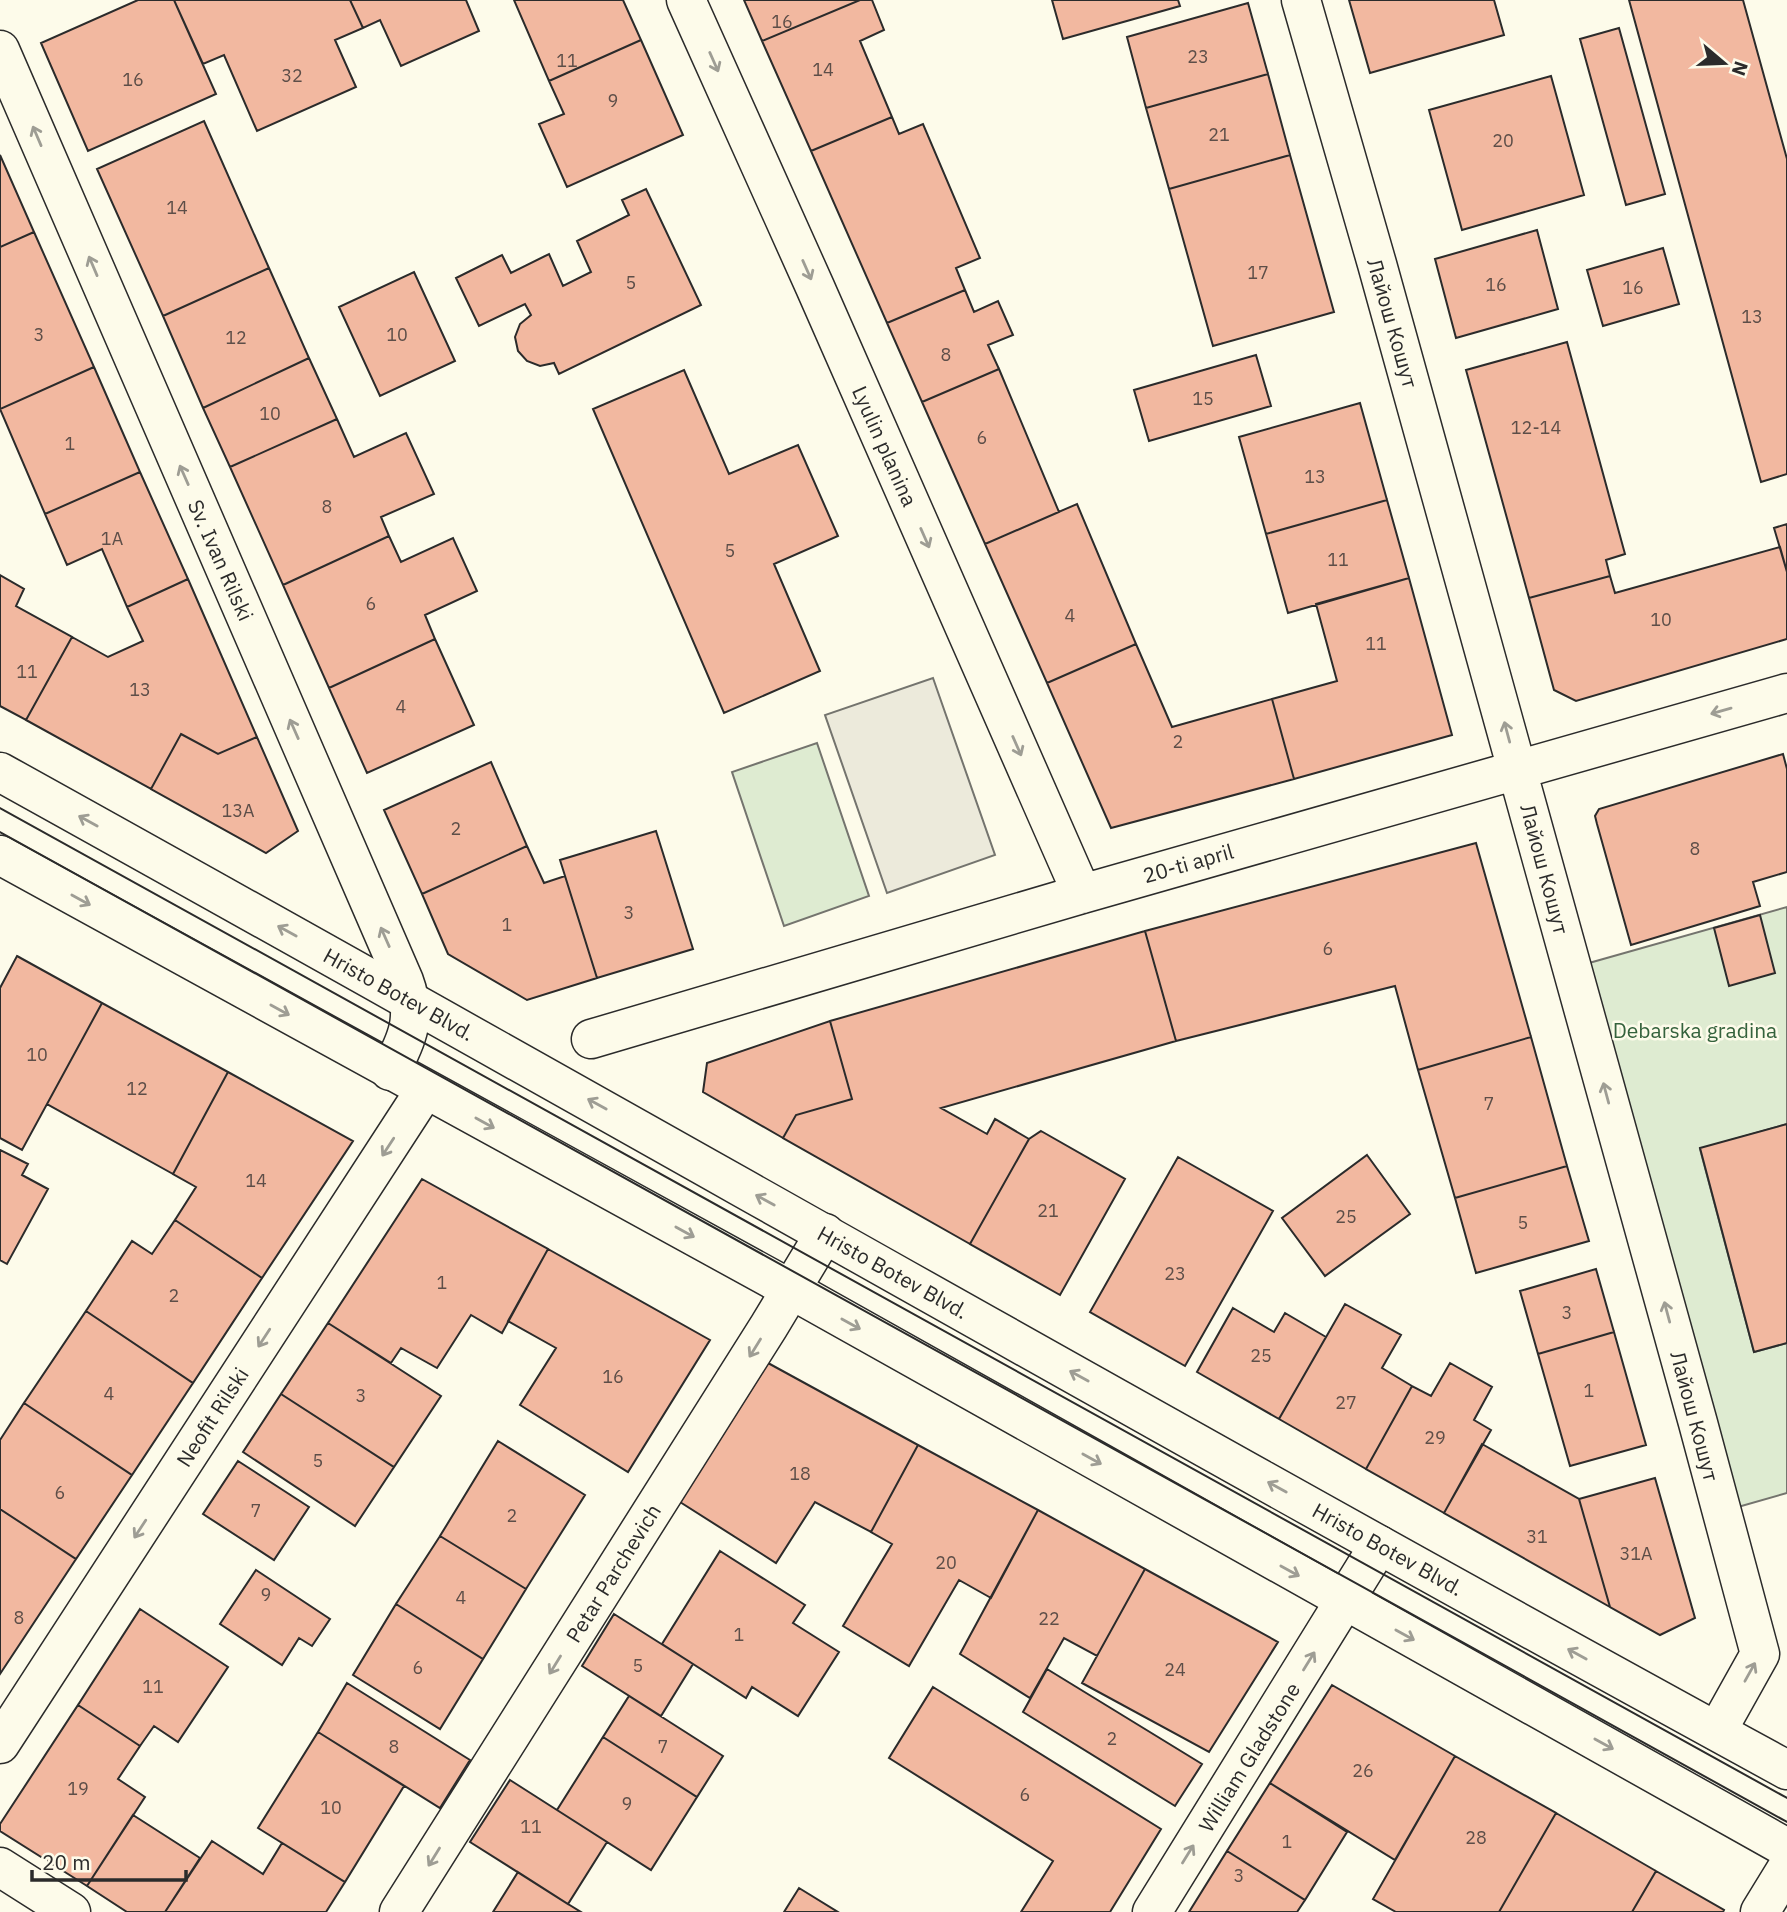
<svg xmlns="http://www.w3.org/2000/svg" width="1787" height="1912" viewBox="0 0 1787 1912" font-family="'IBM Plex Sans',sans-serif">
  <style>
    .green { fill: #deebd1; stroke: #74746e; stroke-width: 2 }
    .parking { fill: #eceadb; stroke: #74746e; stroke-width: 2 }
    .building { fill: #f2b8a0; stroke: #2b2b2b; stroke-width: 2 }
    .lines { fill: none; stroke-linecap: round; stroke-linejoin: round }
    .minor-casing { stroke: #2b2b2b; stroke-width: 41 }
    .major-casing { stroke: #2b2b2b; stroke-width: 41 }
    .minor { stroke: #fdfbea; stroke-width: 38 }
    .major { stroke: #fdfbea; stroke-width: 38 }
    .tram { stroke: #2b2b2b; stroke-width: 2 }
    .oneway { stroke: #9e9d94 }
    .labels { text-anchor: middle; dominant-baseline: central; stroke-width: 5; stroke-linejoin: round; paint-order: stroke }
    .number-label { font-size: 18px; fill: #5d4e48 }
    .street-label { font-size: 21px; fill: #2b2b2b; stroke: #fdfbea }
    .park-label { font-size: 21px; fill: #34623c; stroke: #fdfbea }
  </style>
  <rect width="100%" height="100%" fill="#fdfbea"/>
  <path class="green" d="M817 743 869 896 784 926 732 772Z
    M1787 907V1124L1700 1149 1754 1352 1787 1343V1493L1731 1509 1582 965Z"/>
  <path class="parking" d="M933 678 995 855 887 893 825 715Z"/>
  <path class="building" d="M138 0H174L216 94 88 151 41 43Z
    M174 0H350L363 28 335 40 356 87 257 131 224 55 203 64Z
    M350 0H466L479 31 401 66 380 20 363 28Z
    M514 0H623L641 40 549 81Z
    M744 0H860L762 41Z
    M860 0H872L884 30 860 41 892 117 811 151 762 41Z
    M1052 0H1178L1180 6 1063 39Z
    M1349 0H1494L1504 35 1370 73Z
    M1629 0H1743L1787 159V474L1761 482Z
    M1248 3 1268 74 1146 108 1127 37Z
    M1619 28 1665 194 1626 205 1580 39Z
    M641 40 683 135 567 187 539 124 564 114 549 81Z
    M1268 74 1290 155 1169 189 1146 108Z
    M1551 76 1584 195 1462 230 1429 110Z
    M892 117 899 134 923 124 980 258 956 268 965 290 887 323 811 151Z
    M204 121 269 268 163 316 97 169Z
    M0 155 34 232 0 247Z
    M1290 155 1334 312 1213 346 1169 189Z
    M646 189 701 305 559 374 554 363 540 366 527 361 518 351 515 337 520 324 531 315 525 304 479 326 456 278 502 255 511 273 549 254 563 286 591 272 577 241 629 215 622 200Z
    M1537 230 1558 309 1456 338 1435 259Z
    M34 232 94 367 0 409V247Z
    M1663 248 1679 304 1603 326 1587 270Z
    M269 268 309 358 203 408 163 316Z
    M414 272 455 361 380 396 339 307Z
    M965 290 974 312 998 301 1013 335 988 345 999 369 922 402 887 323Z
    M1567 342 1625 554 1606 560 1610 576 1529 598 1466 370Z
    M1256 355 1271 406 1149 441 1134 390Z
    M309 358 337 419 230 467 203 408Z
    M94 367 140 472 45 514 0 409Z
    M999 369 1059 512 985 544 922 402Z
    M684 370 729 474 798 445 838 536 774 564 820 671 724 713 593 409Z
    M1360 403 1387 500 1266 534 1239 437Z
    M337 419 354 457 406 433 434 494 381 517 389 536 283 585 230 467Z
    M140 472 188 579 127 607 102 549 67 565 45 514Z
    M1387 500 1409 578 1288 613 1266 534Z
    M1077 504 1136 644 1047 683 985 544Z
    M1787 524V572L1774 528Z
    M389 536 401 562 453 538 477 591 425 615 435 639 329 688 283 585Z
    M1780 547 1787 572V639L1576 701 1554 690 1529 598 1610 576 1615 593Z
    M0 575 24 589 16 606 72 637 26 720 0 706Z
    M1409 578 1452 735 1294 779 1272 699 1337 681 1316 604Z
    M188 579 257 737 218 754 181 734 151 789 26 720 72 637 108 657 143 641 127 607Z
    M435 639 474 725 367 773 329 688Z
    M1136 644 1172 727 1272 699 1294 779 1111 828 1047 683Z
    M181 734 218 754 257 737 298 831 266 853 151 789Z
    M1783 754 1787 769V872L1753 882 1760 906 1631 945 1597 824 1595 816 1599 809Z
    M491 762 527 846 422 894 384 810Z
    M656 831 693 949 597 978 560 860Z
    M1476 843 1531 1037 1418 1070 1395 986 1176 1041 1145 931Z
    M527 846 544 883 565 876 597 978 527 1000 448 954 422 894Z
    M1760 915 1775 973 1729 986 1714 928Z
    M1145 931 1176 1041 941 1108 987 1134 995 1119 1029 1139 970 1244 783 1138 796 1115 852 1099 830 1021Z
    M17 956 102 1003 22 1150 0 1138V988Z
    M102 1003 228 1072 173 1174 47 1104Z
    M830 1021 852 1099 796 1115 783 1138 703 1092 707 1063Z
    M1531 1037 1567 1166 1455 1198 1418 1070Z
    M228 1072 353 1141 262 1278 175 1220 196 1187 173 1174Z
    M1787 1124V1343L1754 1352 1700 1148Z
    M1041 1131 1125 1179 1060 1295 970 1244 1029 1139Z
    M0 1150 28 1164 22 1175 48 1189 7 1264 0 1260Z
    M1367 1155 1410 1214 1325 1276 1282 1218Z
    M1178 1157 1273 1211 1185 1366 1090 1312Z
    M1567 1166 1589 1241 1476 1273 1455 1198Z
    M422 1179 548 1249 502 1333 471 1315 437 1368 401 1348 391 1363 328 1323Z
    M175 1220 262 1278 193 1383 86 1311 132 1241 152 1254Z
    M548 1249 710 1340 628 1472 520 1405 556 1348 508 1321Z
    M1596 1269 1614 1332 1538 1354 1520 1291Z
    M1345 1304 1401 1335 1382 1368 1412 1386 1366 1469 1279 1419Z
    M1233 1308 1274 1332 1285 1313 1326 1337 1279 1419 1197 1372Z
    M86 1311 193 1383 132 1475 24 1403Z
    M328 1323 441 1396 394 1467 281 1394Z
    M1614 1332 1646 1445 1570 1466 1538 1354Z
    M768 1363 918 1445 871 1532 815 1502 776 1563 680 1502Z
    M1450 1363 1492 1387 1474 1420 1491 1430 1444 1513 1366 1469 1412 1386 1431 1396Z
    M281 1394 394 1467 355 1526 243 1452Z
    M24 1403 132 1475 76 1559 0 1509V1440Z
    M498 1441 585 1495 526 1589 440 1536Z
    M1482 1444 1579 1499 1610 1607 1444 1513Z
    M918 1445 1038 1510 991 1598 959 1580 909 1666 843 1626 892 1544 871 1532Z
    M238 1461 309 1507 274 1560 203 1514Z
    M1655 1478 1695 1618 1660 1635 1610 1607 1579 1499Z
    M0 1509 76 1559 0 1674Z
    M1038 1510 1145 1569 1097 1656 1064 1638 1030 1698 960 1654Z
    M440 1536 526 1589 483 1659 396 1604Z
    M720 1551 805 1605 793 1623 839 1652 798 1716 752 1687 746 1698 662 1644Z
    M1145 1569 1278 1642 1209 1752 1082 1683Z
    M256 1570 330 1619 312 1646 299 1638 282 1665 220 1624Z
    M396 1604 483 1659 440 1729 353 1675Z
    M140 1609 228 1667 178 1742 154 1726 140 1746 78 1705Z
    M614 1614 693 1664 661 1716 582 1666Z
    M1047 1669 1202 1764 1175 1806 1023 1712Z
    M347 1683 470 1760 440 1808 318 1732Z
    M1332 1685 1455 1756 1395 1860 1270 1783Z
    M933 1687 1161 1829 1110 1912H1021L1053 1861 889 1758Z
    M629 1696 723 1756 697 1797 603 1737Z
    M78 1705 140 1746 118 1779 145 1797 87 1886 0 1831V1824Z
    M318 1732 404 1786 345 1882 258 1828Z
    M603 1737 697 1797 651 1870 557 1810Z
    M1455 1756 1556 1813 1499 1912H1396L1373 1899Z
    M510 1780 607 1842 568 1904 470 1842Z
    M1270 1783 1347 1832 1305 1900 1227 1851Z
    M1556 1813 1656 1871 1632 1912H1499Z
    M133 1815 200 1858 165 1912H127L87 1886Z
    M212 1841 263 1874 282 1843 345 1882 326 1912H165Z
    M1227 1851 1305 1900 1297 1912H1189Z
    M1656 1871 1724 1910 1723 1912H1632Z
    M518 1872 568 1904 581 1912H493Z
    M799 1888 838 1912H784Z"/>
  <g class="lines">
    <defs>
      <path id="minor" d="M686 0 815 287 1082 894
        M1301 0 1377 264 1698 1423 1760 1654 1717 1731
        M0 50 404 981C417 1016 408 1039 390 1071
        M591 1039 1082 894 1787 693
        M0 1744 425 1090
        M0 1867 71 1912
        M399 1912 769 1326 825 1233
        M1152 1912 1379 1545
        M1760 1912 1787 1868"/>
      <path id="major" d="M0 772C597 1103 1188 1443 1787 1770
        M0 855 792 1290 1787 1848"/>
    </defs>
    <use href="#minor" class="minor-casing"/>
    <use href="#major" class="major-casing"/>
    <use href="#minor" class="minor"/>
    <use href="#major" class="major"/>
    <path class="tram" d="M0 808 1787 1798
      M0 832 1787 1822"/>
  </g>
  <defs><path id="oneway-shaft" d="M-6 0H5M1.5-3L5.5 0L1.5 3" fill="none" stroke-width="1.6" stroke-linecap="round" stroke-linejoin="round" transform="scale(1.75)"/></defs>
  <g class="oneway">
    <use href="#oneway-shaft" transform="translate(714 62) rotate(66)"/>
    <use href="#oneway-shaft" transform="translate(37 136) rotate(-113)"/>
    <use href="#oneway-shaft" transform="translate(93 266) rotate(-113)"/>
    <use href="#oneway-shaft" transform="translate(807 270) rotate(66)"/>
    <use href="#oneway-shaft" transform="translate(184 475) rotate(-114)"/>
    <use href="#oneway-shaft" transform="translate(925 538) rotate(66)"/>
    <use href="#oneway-shaft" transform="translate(1721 711) rotate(164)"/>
    <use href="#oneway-shaft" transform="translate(294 729) rotate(-114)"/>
    <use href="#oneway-shaft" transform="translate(1507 732) rotate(-105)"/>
    <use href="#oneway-shaft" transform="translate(1017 746) rotate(66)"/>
    <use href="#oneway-shaft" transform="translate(88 821) rotate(-151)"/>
    <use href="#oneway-shaft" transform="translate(81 900) rotate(29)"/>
    <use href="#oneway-shaft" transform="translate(287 931) rotate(-151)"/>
    <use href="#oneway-shaft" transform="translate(385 937) rotate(-114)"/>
    <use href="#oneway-shaft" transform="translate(280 1010) rotate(29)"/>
    <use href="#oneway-shaft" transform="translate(1606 1093) rotate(-105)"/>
    <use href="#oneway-shaft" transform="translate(597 1104) rotate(-151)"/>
    <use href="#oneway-shaft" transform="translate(485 1123) rotate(29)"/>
    <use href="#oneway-shaft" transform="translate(388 1147) rotate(123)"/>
    <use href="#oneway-shaft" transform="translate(765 1200) rotate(-151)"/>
    <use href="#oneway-shaft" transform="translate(685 1232) rotate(29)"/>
    <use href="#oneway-shaft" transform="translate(1667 1312) rotate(-105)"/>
    <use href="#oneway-shaft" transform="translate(851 1324) rotate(29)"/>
    <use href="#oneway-shaft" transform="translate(264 1338) rotate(123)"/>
    <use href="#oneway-shaft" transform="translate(755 1348) rotate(122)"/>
    <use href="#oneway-shaft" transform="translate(1079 1376) rotate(-151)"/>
    <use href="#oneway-shaft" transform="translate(1092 1459) rotate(29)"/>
    <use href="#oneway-shaft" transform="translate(1277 1487) rotate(-151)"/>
    <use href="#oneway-shaft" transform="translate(140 1529) rotate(123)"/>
    <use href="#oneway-shaft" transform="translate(1290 1571) rotate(29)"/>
    <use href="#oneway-shaft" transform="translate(1405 1635) rotate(29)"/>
    <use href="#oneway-shaft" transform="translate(1577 1654) rotate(-151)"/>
    <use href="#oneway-shaft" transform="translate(1309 1661) rotate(-58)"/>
    <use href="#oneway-shaft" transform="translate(555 1665) rotate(122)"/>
    <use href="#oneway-shaft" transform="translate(1750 1672) rotate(-61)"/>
    <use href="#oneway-shaft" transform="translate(1604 1744) rotate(29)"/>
    <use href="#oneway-shaft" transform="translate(1188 1854) rotate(-58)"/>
    <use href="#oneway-shaft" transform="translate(434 1857) rotate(122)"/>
  </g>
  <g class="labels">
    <g class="number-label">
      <text x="782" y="21">16</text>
      <text x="1198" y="56">23</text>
      <text x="567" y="60">11</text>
      <text x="823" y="69">14</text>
      <text x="292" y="75">32</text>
      <text x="133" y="79">16</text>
      <text x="613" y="100">9</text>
      <text x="1219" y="134">21</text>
      <text x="1503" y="140">20</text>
      <text x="177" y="207">14</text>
      <text x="1258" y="272">17</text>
      <text x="631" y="282">5</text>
      <text x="1496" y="284">16</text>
      <text x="1633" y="287">16</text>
      <text x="1752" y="316">13</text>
      <text x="39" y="334">3</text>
      <text x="397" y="334">10</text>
      <text x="236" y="337">12</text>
      <text x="946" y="354">8</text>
      <text x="1203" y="398">15</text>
      <text x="270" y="413">10</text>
      <text x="1536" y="427">12-14</text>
      <text x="982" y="437">6</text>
      <text x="70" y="443">1</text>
      <text x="1315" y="476">13</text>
      <text x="327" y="506">8</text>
      <text x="112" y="538">1А</text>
      <text x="730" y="550">5</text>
      <text x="1338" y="559">11</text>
      <text x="371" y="603">6</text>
      <text x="1070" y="615">4</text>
      <text x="1661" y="619">10</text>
      <text x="1376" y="643">11</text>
      <text x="27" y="671">11</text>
      <text x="140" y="689">13</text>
      <text x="401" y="706">4</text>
      <text x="1178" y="741">2</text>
      <text x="238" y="810">13А</text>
      <text x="456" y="828">2</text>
      <text x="1695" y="848">8</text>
      <text x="629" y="912">3</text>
      <text x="507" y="924">1</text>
      <text x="1328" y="948">6</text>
      <text x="37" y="1054">10</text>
      <text x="137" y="1088">12</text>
      <text x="1489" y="1103">7</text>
      <text x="256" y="1180">14</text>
      <text x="1048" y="1210">21</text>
      <text x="1346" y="1216">25</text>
      <text x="1523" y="1222">5</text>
      <text x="1175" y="1273">23</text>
      <text x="442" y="1282">1</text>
      <text x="174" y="1295">2</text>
      <text x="1567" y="1312">3</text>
      <text x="1261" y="1355">25</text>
      <text x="613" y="1376">16</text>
      <text x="1589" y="1390">1</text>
      <text x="109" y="1393">4</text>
      <text x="361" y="1395">3</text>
      <text x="1346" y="1402">27</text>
      <text x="1435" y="1437">29</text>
      <text x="318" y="1460">5</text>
      <text x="800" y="1473">18</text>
      <text x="60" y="1492">6</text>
      <text x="256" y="1510">7</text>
      <text x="512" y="1515">2</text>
      <text x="1537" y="1536">31</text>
      <text x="1636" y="1553">31А</text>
      <text x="946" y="1562">20</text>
      <text x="266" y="1594">9</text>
      <text x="461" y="1597">4</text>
      <text x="19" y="1617">8</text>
      <text x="1049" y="1618">22</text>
      <text x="739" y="1634">1</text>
      <text x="638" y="1665">5</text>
      <text x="418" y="1667">6</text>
      <text x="1175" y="1669">24</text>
      <text x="153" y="1686">11</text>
      <text x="1112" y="1738">2</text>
      <text x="394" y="1746">8</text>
      <text x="663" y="1746">7</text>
      <text x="1363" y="1770">26</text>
      <text x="78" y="1788">19</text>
      <text x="1025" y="1794">6</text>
      <text x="627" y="1803">9</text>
      <text x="331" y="1807">10</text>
      <text x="531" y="1826">11</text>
      <text x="1476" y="1837">28</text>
      <text x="1287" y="1841">1</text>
      <text x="1239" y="1875">3</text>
    </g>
    <g class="street-label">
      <text transform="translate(1393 323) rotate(74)">Лайош Кошут</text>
      <text transform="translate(885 446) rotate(66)">Lyulin planina</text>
      <text transform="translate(221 560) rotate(66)">Sv. Ivan Rilski</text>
      <text transform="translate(1188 863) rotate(-16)">20-ti april</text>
      <text transform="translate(1545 869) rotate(75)">Лайош Кошут</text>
      <text transform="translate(399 994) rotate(29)">Hristo Botev Blvd.</text>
      <text transform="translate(893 1272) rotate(29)">Hristo Botev Blvd.</text>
      <text transform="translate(1695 1416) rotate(75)">Лайош Кошут</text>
      <text transform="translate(212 1417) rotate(-57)">Neofit Rilski</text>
      <text transform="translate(1388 1549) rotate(29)">Hristo Botev Blvd.</text>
      <text transform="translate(613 1573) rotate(-58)">Petar Parchevich</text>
      <text transform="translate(1249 1757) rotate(-58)">William Gladstone</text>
    </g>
    <g class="park-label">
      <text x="1695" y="1030">Debarska gradina</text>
    </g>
  </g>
  <g transform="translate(1724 63) rotate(109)" stroke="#fdfbea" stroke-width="5" paint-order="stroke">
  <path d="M0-5L12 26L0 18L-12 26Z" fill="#2b2b2b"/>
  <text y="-10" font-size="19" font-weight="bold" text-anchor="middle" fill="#2b2b2b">N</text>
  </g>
  <path d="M32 1870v10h154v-10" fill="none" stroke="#2b2b2b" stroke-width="3.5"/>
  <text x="42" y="1870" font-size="21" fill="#2b2b2b" stroke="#fdfbea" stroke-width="5" paint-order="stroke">20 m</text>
</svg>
